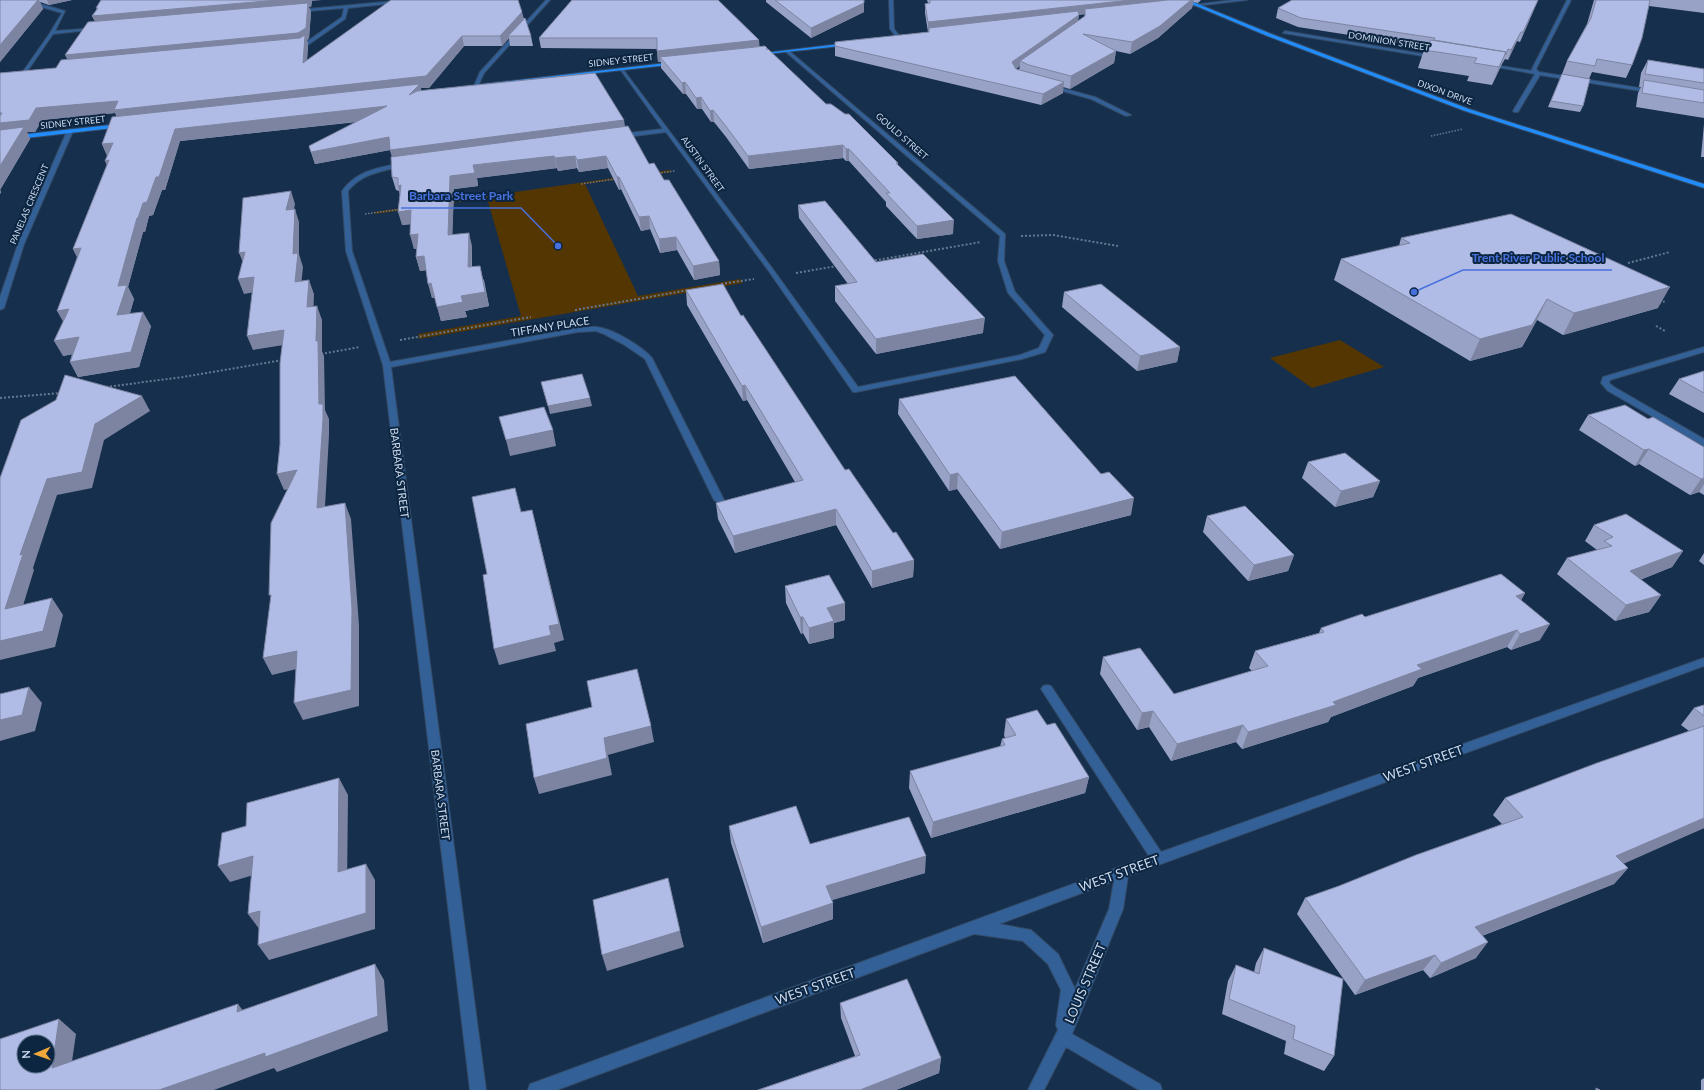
<svg xmlns="http://www.w3.org/2000/svg" width="1704" height="1090" viewBox="0 0 1704 1090" font-family="Lato,sans-serif">
  <style>
    .green { fill: #543602 }
    .lines { fill: none; stroke-linecap: round; stroke-linejoin: round }
    .minor-casing { stroke: #334a66; stroke-width: 2 }
    .major-casing { stroke: #334a66; stroke-width: 2 }
    .path-far1 { stroke: #657a92; stroke-width: 1.5; stroke-dasharray: 1.5 1.5; stroke-linecap: butt }
    .path { stroke: #657a92; stroke-width: 2; stroke-dasharray: 2 2; stroke-linecap: butt }
    .minor { fill: #336096; fill-rule: evenodd }
    .major { fill: #218dfd; fill-rule: evenodd }
    .wall { fill: #98a2c6; fill-rule: evenodd }
    .shaded-wall { fill: #7c84a1 }
    .building { fill: #b1bce6; stroke: #7c84a1; fill-rule: evenodd }
    .labels { text-anchor: middle; dominant-baseline: central; stroke-width: 4; stroke-linejoin: round; paint-order: stroke }
    .far-street-label { font-size: 9px; fill: #cbdaed; stroke: #0c2541 }
    .street-label { font-size: 11px; fill: #cbdaed; stroke: #0c2541 }
    .near-street-label { font-size: 13px; fill: #cbdaed; stroke: #0c2541 }
    .leader { fill: none; stroke: #4871dd; stroke-width: 1.5 }
    .callout-dot { fill: #4871dd; stroke: #0c2541; stroke-width: 1.5 }
    .callout-label { font-size: 12px; text-anchor: middle; font-weight: bold; fill: #4871dd; stroke: #0c2541; stroke-width: 4; stroke-linejoin: round; paint-order: stroke }
  </style>
  <rect width="100%" height="100%" fill="#162f4c"/>
  <path class="green" d="M670 170 672 172 585 184 638 296 740 279 743 283 419 339 418 334 521 316 487 198 375 214 374 212Z
    M1340 340 1384 367 1312 388 1270 358Z"/>
  <g class="lines">
    <defs>
      <path id="minor" d="M8 0H26L65 11 55 31 96 28 98 29 53 34 26 73H22L50 33 62 13 21 1Z
        M407 0H423L348 8 345 19 305 47 293 46 302 45 342 17 344 8 297 12 296 10Z
        M546 0H550L484 73 478 86H474L480 72Z
        M889 0H893L894 29 902 39H898L890 29Z
        M1233 0H1247L1195 6 1193 5Z
        M1567 0H1571L1536 69 1539 72 1652 90 1654 91V93L1540 75 1518 112H1514L1513 111 1535 74 1486 65 1488 64 1533 71 1532 69Z
        M1285 31 1435 56 1437 57 1435 58 1283 33Z
        M788 50 1005 234 1004 261 1015 292 1053 335 1045 352 1022 359 856 392H853L768 270 666 132 619 138 616 136 619 134 663 129 620 69 622 68 772 268 858 387 1020 355 1039 348 1045 335 1008 293 998 261 1000 236 786 52Z
        M1050 85 1095 97 1131 115 1126 116 1091 99 1048 87Z
        M70 129 73 131 24 244 4 308 0 310V297L18 244 67 131Z
        M405 162 408 164 407 165C385 171 363 172 348 191L352 251 390 362 578 328C584 328 591 326 597 327 613 329 642 346 652 358L724 500 719 503 714 500 645 359 623 344 604 334 596 331 578 332 391 367 486 1090H470L383 365 346 251 342 191C358 169 380 168 405 162Z
        M1704 347V352L1610 380 1609 383 1614 387 1704 439V446L1608 391 1601 383 1603 377Z
        M1704 658V666L1128 876 1123 909 1072 1034 1160 1084 1162 1090H1139L1066 1047 1044 1090H1028L1058 1030 1056 1025 1061 990 1048 964 1023 941 974 934 557 1090H528L530 1084 536 1082 1149 856 1043 692 1041 689 1043 686 1047 685 1051 686 1161 852ZM1114 881 1109 909 1075 989 1058 954 1031 930 999 924Z"/>
      <path id="major" d="M1182 0H1188L1269 33 1469 109 1704 184V188L1465 111 1265 35Z
        M848 43 850 45 758 55 756 54Z
        M675 62 677 64 460 88 458 87Z
        M120 124 122 125V127L0 141V137Z"/>
    </defs>
    <use href="#minor" class="minor-casing"/>
    <use href="#major" class="major-casing"/>
    <path class="path-far1" d="M1431 136 1463 129
      M658 173 675 171
      M581 184 615 179
      M450 202 490 196
      M365 214 402 209"/>
    <path class="path" d="M1021 236 1053 235 1118 246
      M871 261 981 242
      M1628 263 1670 252
      M796 273 837 266
      M721 284 754 279
      M1659 303 1666 301
      M575 310 689 290
      M1656 326 1665 331
      M400 340 531 317
      M321 354 360 347
      M106 387 183 377 283 360
      M0 398 61 393"/>
    <use href="#minor" class="minor"/>
    <use href="#major" class="major"/>
  </g>
  <path class="wall" d="M0 0H72L49 5 40 2 43 9 0 62Z
    M572 0 759 46 768 49 826 104 898 163V166L953 234 917 239 886 206V202L849 161H846L843 158 749 169 726 137 714 122H711L702 109H697L686 94H683L661 68V62H658L657 49 541 48 539 38Z
    M766 0H864V12L811 38 766 2Z
    M927 0H1201L1198 3 1193 2 1192 8 1158 38 1130 54 1116 51 1114 63 1070 89 1063 87V93L1041 105 835 56V42L929 32H928L925 13V4L928 3ZM1085 14 1084 17 1078 21 1079 15ZM1020 66 1019 70 1016 69Z
    M1292 0H1538L1520 42 1517 41 1508 60 1505 59 1502 64 1492 85 1467 81 1469 76 1418 68 1424 50 1426 47 1298 27 1276 18 1278 8Z
    M1594 0H1704V13L1649 6 1632 65 1626 78 1592 72 1589 79 1562 74 1567 61 1587 24Z
    M312 1 311 7H309L311 12 309 38 307 40 308 45 307 60 518 1 524 19 531 36 533 46H510L509 38 502 46H464L429 88H421V91L625 127 649 164 664 180 719 261 720 275 694 280 677 250 660 253 650 229 641 231 621 189 619 190 608 168 579 172 577 168 558 171 557 168 477 178 478 186 454 189 452 235 472 246V267L484 280 489 306 465 311 467 317 441 321 435 297 432 298 426 270 420 271 416 257 417 248 414 249 410 224 402 225 400 195 399 191 396 190 392 177V157L390 150 315 164 309 146 357 122 180 141 165 190H162L153 215 149 216 145 232H143L128 287 134 299 130 313 151 326 139 367 78 377 70 362 72 354 63 356V322L77 257 73 249 107 165V155L102 144 117 117 115 113 42 120 35 132H27L30 139 0 190 1 192 0 194V73L56 68 67 60 95 21 92 16Z
    M1648 60 1704 69V118L1636 107 1638 93 1641 87H1639L1641 73Z
    M1562 74 1583 106 1580 112 1548 107Z
    M1704 124V157H1701Z
    M798 205 876 262 983 333 876 354 835 301V286L848 284 799 218Z
    M1401 238 1658 308 1563 335 1537 320 1522 347 1470 361 1334 280 1341 259 1399 246Z
    M686 290 741 316 845 470 914 560 913 577 872 588 836 525 735 553 718 519 716 503 795 482 747 400 743 401 687 305Z
    M1064 292 1180 347 1177 362 1137 371 1062 307Z
    M1704 371V413L1669 394 1679 379Z
    M899 399 1131 515 1000 549 957 489 949 491 898 414Z
    M1588 415 1648 419 1704 447V495L1699 492 1690 495 1639 464 1635 466 1579 430Z
    M1308 462 1380 481 1373 497 1335 507 1302 478Z
    M1207 516 1294 555 1288 571 1248 581 1203 532Z
    M1594 525 1683 551 1672 567 1640 580 1661 595 1649 612 1615 621 1557 574 1567 558 1597 550 1585 541Z
    M1704 553V565L1699 561Z
    M785 586 845 603V620L834 623V638L809 644 803 633 801 634 786 603Z
    M1525 593 1521 600 1540 640 1511 650 1507 647 1418 678 1413 686 1331 717 1328 722 1242 749 1236 742 1171 761 1149 727 1137 730 1100 674 1103 657 1174 694 1252 671 1249 668 1255 651 1319 633 1321 628 1365 617Z
    M1704 705V828L1623 863 1628 868 1614 884 1482 936 1476 958 1430 978 1423 970 1355 995 1297 914 1305 898 1339 886 1502 824 1493 815 1505 798 1689 731 1681 725 1694 708Z
    M1006 719 1047 725 1089 777 1085 793 931 838 909 788 910 771 1000 747 1002 739 1005 738 1004 735Z
    M729 826 810 844 925 873 831 900 833 919 763 943 731 843Z
    M1264 948 1334 1056 1324 1071 1284 1054 1286 1041 1222 1014 1228 981 1236 965 1254 972 1256 963Z
    M840 1003 941 1058 939 1073 896 1090H758L855 1056 841 1018Z
    M1704 1078V1090H1701V1080Z"/>
  <path class="shaded-wall" d="M38 0H39L43 9 0 62V45Z
    M47 0H72L49 5Z
    M278 0H322L312 1 311 7H309L311 12 309 38 307 40 308 45 306 74 70 65 65 55 97 26 92 16 99 15 96 8Z
    M864 0V12L811 38V28Z
    M1131 0H1189L1085 9V14L1079 15 1077 24 1020 61V66L1011 73 929 28V32H928V22Z
    M1191 0H1194L1192 8 1158 38 1130 54 1132 42Z
    M1538 0 1520 42 1523 32Z
    M522 12 524 22 508 36 509 38 502 46 500 36Z
    M1521 32 1517 41 1508 60 1511 50Z
    M462 36 464 46 429 88H421L422 95H409L120 122 115 113 42 120 35 132H27L30 139 0 190 1 192 0 194V113L36 108Z
    M759 40 760 51 660 57 661 62H658L657 51Z
    M1116 51 1114 63 1070 89 1071 76Z
    M1506 52 1499 70 1492 85 1499 67Z
    M685 82 686 94H683L682 83Z
    M1064 82 1063 93 1041 105 1043 94Z
    M701 97 702 109H697L696 98Z
    M387 106 390 118 180 141 165 190H162L153 215 149 216 145 232H143L128 287 134 299 125 330 117 315 118 286 137 218 143 203 156 177 175 129Z
    M713 110 714 122H711L710 111Z
    M624 120 626 132 394 162 390 150 315 164 311 152 389 137Z
    M113 143 107 156 102 144Z
    M843 145V158L749 169 748 156Z
    M846 149H849V161H846Z
    M554 156 557 168 477 178 478 186 454 189 452 249 448 235 450 176 473 165Z
    M575 156 577 168 558 171 555 158Z
    M606 156 608 168 579 172 577 160Z
    M109 160 110 173 105 161Z
    M617 177H619L621 189 619 190Z
    M401 185V199L398 186Z
    M291 191 295 204 291 223 286 210Z
    M295 209 299 222V254L303 267 300 296 295 282 293 254Z
    M411 210 414 224 402 225 398 212Z
    M649 216 650 229 641 231 639 217Z
    M954 220 953 234 917 239V226Z
    M469 233 472 246 471 281 468 267Z
    M418 234 422 248 414 249 410 235Z
    M676 237 677 250 660 253 659 239Z
    M81 248 80 262 73 249Z
    M245 252V267L239 253Z
    M424 256 428 270 420 271 416 257Z
    M719 261 720 275 694 280 693 266Z
    M480 266 489 306 465 311 467 317 441 321 437 307 461 296Z
    M254 277 260 291 244 294 238 279Z
    M309 280 314 294 313 322 307 307Z
    M431 283 435 297 432 298 428 284Z
    M1670 287 1658 308 1563 335 1574 313Z
    M1547 299 1537 320 1522 347 1470 361 1480 339Z
    M317 306 322 320V351L324 356 325 410 329 419V435L324 525 317 508 319 404 316 341Z
    M69 309 65 325 57 311Z
    M143 312 151 326 139 367 78 377 70 362Z
    M985 318 983 333 876 354V339Z
    M284 330 290 344 253 350 247 336Z
    M79 337 87 352 63 356 54 341Z
    M1180 347 1177 362 1137 371 1140 356Z
    M745 385 747 400 743 401 742 386Z
    M142 396 150 411 104 440 92 488 57 495 33 568 34 570 17 625 5 609 20 555 47 479 95 424Z
    M590 398 592 406 550 414 548 406Z
    M553 430 556 446 510 456 506 440Z
    M1649 449 1639 464 1635 466 1644 450Z
    M297 470 304 486 284 490 277 474Z
    M958 473 957 489 949 491 950 475Z
    M1704 478V484L1699 492 1690 495 1701 479Z
    M1380 481 1373 497 1335 507 1341 491Z
    M1134 498 1131 515 1000 549 1002 532Z
    M345 503 351 519 359 625V706L303 720 294 703Z
    M836 509V525L735 553 733 536Z
    M532 510 564 640 554 643 556 651 499 665 494 649 549 626Z
    M1683 551 1672 567 1619 588 1630 571Z
    M1294 555 1288 571 1248 581 1254 565Z
    M914 560 913 577 872 588V571Z
    M1525 593 1516 610V596Z
    M1661 595 1649 612 1615 621 1626 605Z
    M52 598 63 615 55 647 0 660V641Z
    M845 603V620L834 623V638L809 644V628L827 608Z
    M800 617H803V633L801 634Z
    M1550 624 1540 640 1511 650 1520 634Z
    M1517 630 1507 647 1418 678 1413 686 1331 717 1328 722 1242 749 1248 732 1333 702 1417 665Z
    M297 651 305 667 272 675 263 658Z
    M29 687 42 703 35 731 0 741V720Z
    M1153 711 1149 727 1137 730 1142 713Z
    M1243 725 1236 742 1171 761 1177 744Z
    M651 726 654 742 608 755 612 775 539 794 534 778 604 738Z
    M1089 777 1085 793 931 838 933 822Z
    M339 778 348 795 347 888 338 872Z
    M1704 818V828L1603 873 1616 856Z
    M253 856 264 872 230 882 218 866Z
    M926 856 925 873 826 902V886Z
    M366 864 375 880V929L269 960 258 945Z
    M1628 868 1614 884 1463 943 1475 927Z
    M833 903V919L763 943 761 927Z
    M260 911V930L248 914Z
    M680 931 684 947 607 971 602 955Z
    M1488 942 1476 958 1430 978 1441 963Z
    M1435 955 1423 970 1355 995 1365 980Z
    M375 964 384 980 388 1031 277 1072 274 1068 214 1090H159Z
    M238 1004 250 1020 237 1012Z
    M59 1019 76 1034 69 1082 52 1068Z
    M941 1058 939 1073 896 1090H860Z"/>
  <path class="building" d="M0 0H38L0 45Z
    M101 0H278L92 16 98 8H96Z
    M391 0H518L522 12 500 36H462L426 76 114 110 118 101 36 108 29 120 0 123V116L2 113H0V73L56 68 61 60 300 38 305 35 303 63Z
    M572 0H718L759 40 657 51V38H539Z
    M775 0H864V3L811 28Z
    M930 0H1131L928 22 925 4 930 3Z
    M1168 0H1191L1160 26 1132 42 1083 34 1116 51 1071 76 1029 65 1020 61 1085 16V9Z
    M1292 0H1538L1523 32H1521L1511 50 1508 49 1506 55 1505 54 1506 52 1434 40 1435 38 1301 18 1278 8Z
    M1596 0H1650L1642 38 1632 65 1597 59 1595 66 1567 61 1591 18Z
    M308 3 306 28 298 33 65 55 88 22Z
    M1078 11 1079 15 1012 62 1016 69 1064 82 1043 94 835 46V42L929 32V28Z
    M525 18 531 36H508Z
    M1431 40 1506 52 1499 67 1474 63 1477 58 1424 50Z
    M765 46 768 49H766H768L826 104H831L845 114H849L898 163H896L954 220 917 226 886 193H890L849 149H846L843 145 748 156 725 125 713 110 710 111 701 97 696 98 685 82 682 83 660 57Z
    M1648 60 1704 69V83L1645 74Z
    M595 73 624 120 390 150 389 137 311 152 309 146 387 106 175 129 159 177H156L147 202 143 203 138 218H137L118 286 127 285 117 315 143 312 131 352 70 362 79 337 54 341 69 309 57 311 81 248 73 249 109 160 105 161 113 143 102 144 112 117 420 84 409 95 417 91Z
    M1562 74 1590 79 1583 106 1551 101Z
    M1644 80 1704 90V103L1642 93Z
    M628 126 649 164 654 163 664 180H669L719 261 693 266 676 237 659 239 649 216 639 217 619 177H617L606 156 577 160 575 156 555 158 554 156 473 165 475 173 450 176 448 235 469 233 468 267 480 266 485 292 461 296 463 302 437 307 431 283 428 284 424 256 416 257 418 234 410 235 411 210 398 212 401 185 398 186V178L392 177 391 157Z
    M24 127 0 166V130Z
    M291 191 286 210 295 209 293 254 298 253 295 282 309 280 307 307 317 306 316 341H318L319 404H323V419L317 508 345 503 352 609 351 690 294 703 297 651 263 658 271 595H269L271 523 297 470 277 474 280 444V363L284 330 247 336 254 277 238 279 245 252 239 253 243 198Z
    M825 201 876 262 923 254 985 318 876 339 835 286 857 282 798 205Z
    M1511 214 1670 287 1574 313 1547 299 1532 325 1480 339 1341 259 1410 243 1401 238Z
    M723 284 741 316 743 315 845 470 849 469 893 533 896 532 914 560 872 571 836 509 733 536 716 503 803 480 745 385 742 386 686 290Z
    M1101 284 1180 347 1140 356 1064 292Z
    M1704 371V393L1679 379Z
    M582 374 590 398 548 406 541 382Z
    M65 375 142 396 95 424 82 472 47 479 20 555 23 554 5 609 52 598 43 631 0 641V478L21 420 56 400Z
    M1015 376 1101 474 1109 472 1134 498 1002 532 958 473 950 475 899 399Z
    M1625 405 1648 419 1653 417 1704 447V478L1701 479 1649 449 1644 450 1588 415Z
    M544 407 553 430 506 440 499 417Z
    M1345 453 1380 481 1341 491 1308 462Z
    M515 488 521 512 532 510 559 624 549 626 551 635 494 649 483 575 487 574 472 497Z
    M1245 506 1294 555 1254 565 1207 516Z
    M1626 514 1683 551 1630 571 1661 595 1626 605 1567 558 1612 546 1604 541 1613 537 1594 525Z
    M1501 574 1525 593 1516 596 1550 624 1520 634 1517 630 1417 665 1422 669 1333 702 1336 705 1248 732 1243 725 1177 744 1153 711 1142 713 1103 657 1140 648 1174 694 1268 666 1255 651 1324 632 1321 628 1362 614 1365 617Z
    M829 575 845 603 827 608 834 621 809 628 803 617H800L785 586Z
    M637 669 651 726 604 738 607 758 534 778 526 724 592 707 587 681Z
    M29 687 22 715 0 720V694Z
    M1704 705V716L1694 708Z
    M1037 710 1047 725 1055 723 1089 777 933 822 910 771 1005 745 1002 739 1016 735 1006 719Z
    M1704 726V818L1616 856 1628 868 1475 927 1488 942 1441 963 1435 955 1365 980 1305 898 1339 886 1416 855 1523 817 1505 798 1597 763Z
    M339 778 338 872 366 864V913L258 945 260 911 248 914 253 856 218 866 222 833 246 826 247 803Z
    M796 806 810 844 909 817 926 856 826 886 833 903 761 927 729 826Z
    M668 878 680 931 602 955 593 900Z
    M1264 948 1343 979 1334 1056 1293 1039 1295 1026 1229 999 1236 965 1259 974Z
    M375 964 378 1016 265 1057V1053L159 1090H0V1039L59 1019 52 1068 238 1004 237 1012ZM24 1042H48V1066H24Z
    M907 979 941 1058 860 1090H758L860 1055 840 1003Z
    M1596 1088 1600 1090H1596Z"/>
  <g class="labels">
    <g class="far-street-label">
      <text transform="translate(1389 41) rotate(9)">DOMINION STREET</text>
      <text transform="translate(621 60) rotate(-6)">SIDNEY STREET</text>
      <text transform="translate(1445 92) rotate(20)">DIXON DRIVE</text>
      <text transform="translate(73 122) rotate(-6)">SIDNEY STREET</text>
      <text transform="translate(902 136) rotate(41)">GOULD STREET</text>
      <text transform="translate(703 164) rotate(54)">AUSTIN STREET</text>
      <text transform="translate(29 204) rotate(-67)">PANELAS CRESCENT</text>
    </g>
    <g class="street-label">
      <text transform="translate(550 326) rotate(-9)">TIFFANY PLACE</text>
      <text transform="translate(400 473) rotate(83)">BARBARA STREET</text>
      <text transform="translate(441 795) rotate(83)">BARBARA STREET</text>
    </g>
    <g class="near-street-label">
      <text transform="translate(1423 763) rotate(-20)">WEST STREET</text>
      <text transform="translate(1119 873) rotate(-20)">WEST STREET</text>
      <text transform="translate(1085 983) rotate(-67)">LOUIS STREET</text>
      <text transform="translate(815 986) rotate(-20)">WEST STREET</text>
    </g>
  </g>
  <path class="leader" d="M558 246L521 208H401M1414 292L1463 270H1612"/>
  <g class="callout-dot">
    <circle cx="558" cy="246" r="4"/>
    <circle cx="1414" cy="292" r="4"/>
  </g>
  <g class="callout-label">
    <text x="461" y="200">Barbara Street Park</text>
    <text x="1538" y="262">Trent River Public School</text>
  </g>
  <g transform="translate(36 1054) rotate(268)"><circle r="19" fill="#0c2541" stroke="#586d86"/>
  <path d="M0-3L7 15L0 10L-7 15Z" fill="#eea83c"/>
  <text y="-6" font-size="11" font-weight="bold" text-anchor="middle" fill="#cbdaed">N</text>
  </g>
</svg>
